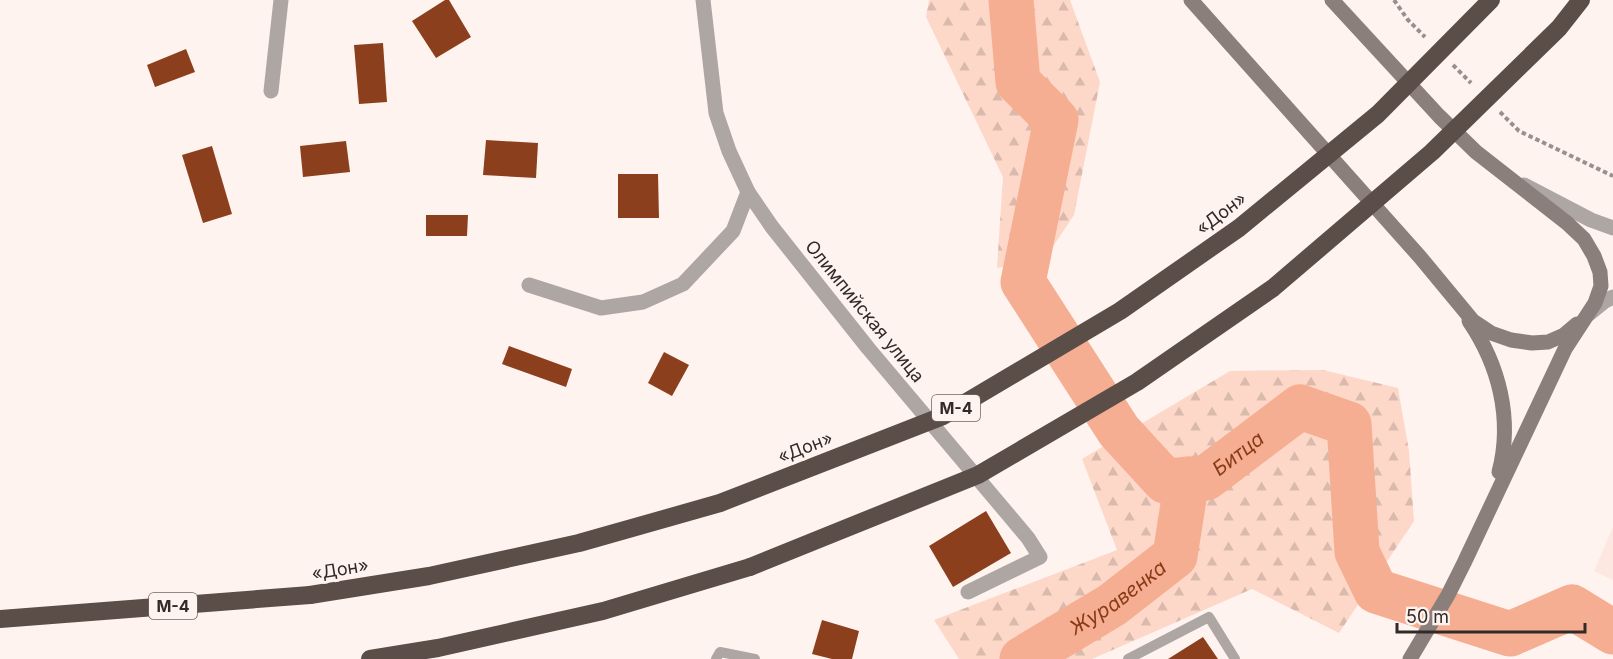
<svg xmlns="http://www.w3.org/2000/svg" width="1613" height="659" font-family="Inter,sans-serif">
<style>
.built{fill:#fce8e0}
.forest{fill:url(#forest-firs)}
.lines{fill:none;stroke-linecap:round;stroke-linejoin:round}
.river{stroke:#f5ae91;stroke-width:45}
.building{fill:#8c3f1c}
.path{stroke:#99908d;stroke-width:4;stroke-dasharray:4.5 3;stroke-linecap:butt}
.service{stroke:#ada6a3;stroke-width:10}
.minor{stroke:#ada6a3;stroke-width:15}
.tertiary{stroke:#ada6a3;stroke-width:15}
.secondary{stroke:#8a7f7b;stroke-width:15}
.motorway{stroke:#5b4d48;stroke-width:18}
.motorway-bridge{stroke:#5b4d48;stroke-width:18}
.labels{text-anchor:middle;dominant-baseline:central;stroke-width:6;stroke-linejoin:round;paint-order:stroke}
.shield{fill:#fef3ef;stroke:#6e6764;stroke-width:1.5}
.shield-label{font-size:16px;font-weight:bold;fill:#312b28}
.street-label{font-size:18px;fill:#312b28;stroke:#fef3ef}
.water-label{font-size:20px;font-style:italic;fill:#893b17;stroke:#fef3ef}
</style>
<defs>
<pattern id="forest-firs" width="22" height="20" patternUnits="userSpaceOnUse" patternTransform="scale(1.5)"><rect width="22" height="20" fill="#fdd8c9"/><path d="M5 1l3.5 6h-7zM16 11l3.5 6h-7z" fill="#d9baad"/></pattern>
</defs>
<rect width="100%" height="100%" fill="#fef3ef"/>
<!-- built -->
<path class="built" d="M 1613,527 L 1613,580 L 1594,571 Z"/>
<!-- forest -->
<g class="forest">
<path d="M 929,0 L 1070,0 L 1100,82 L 1074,215 L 1044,260 L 997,268 L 1003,177 L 926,17 Z"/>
<path d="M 1323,370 L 1398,388 L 1409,451 L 1414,521 L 1339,633 L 1252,589 L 1092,659 L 959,659 L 934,620 L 1117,550 L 1082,459 L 1230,371 Z"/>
</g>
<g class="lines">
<!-- river -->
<g class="river">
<path id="s1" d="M 1011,0 L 1018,82 L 1056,120 L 1023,282 L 1119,431 L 1165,481 L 1206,478 L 1300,407 L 1349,424 L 1357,552 L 1376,591 L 1510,634 L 1572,607 L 1613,632"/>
<path id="s2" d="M 1022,659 L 1112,605 L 1175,556 L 1187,479"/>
</g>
</g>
<!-- building -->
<g class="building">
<path d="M 445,0 L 449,0 L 471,37 L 436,58 L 412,21 Z"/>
<path d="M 383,43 L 387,102 L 359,104 L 354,45 Z"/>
<path d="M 186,49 L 195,72 L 155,87 L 147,65 Z"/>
<path d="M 486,140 L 538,143 L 536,178 L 483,175 Z"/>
<path d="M 346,141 L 350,172 L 303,177 L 300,146 Z"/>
<path d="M 212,146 L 232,214 L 203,223 L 182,155 Z"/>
<path d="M 618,174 L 658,174 L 659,218 L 618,218 Z"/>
<path d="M 426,215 L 468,215 L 467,236 L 426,236 Z"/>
<path d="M 509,346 L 572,369 L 566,387 L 502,364 Z"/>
<path d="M 664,352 L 689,365 L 672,396 L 648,383 Z"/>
<path d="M 986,511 L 1011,553 L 953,587 L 929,546 Z"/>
<path d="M 822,620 L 859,631 L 852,659 L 832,659 L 812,654 Z"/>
<path d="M 1203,637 L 1218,659 L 1168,659 Z"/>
</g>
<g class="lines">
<!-- path -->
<g class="path">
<path d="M 1394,0 L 1408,20 L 1425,37"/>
<path d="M 1453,65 L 1471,83"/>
<path d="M 1500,112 L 1519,131 L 1613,176"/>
</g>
<!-- service -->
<g class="service">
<path d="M 716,659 L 720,652 L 755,659"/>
<path d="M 1128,659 L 1209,617 L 1235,659"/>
</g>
<!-- minor -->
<g class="minor">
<path d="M 271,91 L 281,0"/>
<path d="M 748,192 L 772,227 L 868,348 L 1028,538 L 1040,557 L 968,592"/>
<path d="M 529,285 L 601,308 L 643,302 L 683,284 L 733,231 L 748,192 L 729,151 L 716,113 L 703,0"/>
</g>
<!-- tertiary -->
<g class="tertiary">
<path d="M 1524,185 L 1591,220 L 1613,228"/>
<path d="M 1589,314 L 1605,301 L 1613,297"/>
</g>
<!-- secondary -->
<g class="secondary">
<path d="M 1191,0 L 1420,257 L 1473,321 L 1491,333 L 1511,340 L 1532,343 L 1548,342 L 1564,335 L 1577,324"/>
<path d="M 1332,0 L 1439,116 L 1476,152 L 1567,223 L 1584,239 L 1594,256 L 1600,272 L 1601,286 L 1595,303 L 1565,349 L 1464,563 L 1448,595 L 1410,659"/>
<path d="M 1469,321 C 1499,365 1513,419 1499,472"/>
</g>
<!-- motorway -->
<g class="motorway">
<path d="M 0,619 L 310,595"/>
<path d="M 370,659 L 438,648 L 603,611 L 750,567"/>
</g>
<!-- motorway-bridge -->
<g class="motorway-bridge">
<path d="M 750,567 L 978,475 L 1137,382 L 1273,288 L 1432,152 L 1559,28 L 1581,0"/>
<path d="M 310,595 L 429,576 L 579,543 L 720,503 L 943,416 L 1120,311 L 1239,228 L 1378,114 L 1491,0"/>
</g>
</g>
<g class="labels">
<!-- shield labels -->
<g class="shield">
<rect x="932" y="395" width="48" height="26" rx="4.5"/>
<rect x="149" y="593" width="48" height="26" rx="4.5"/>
</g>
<g class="shield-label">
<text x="956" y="408">М-4</text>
<text x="173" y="606">М-4</text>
</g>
<!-- street labels -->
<g class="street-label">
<text transform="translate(1221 213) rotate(-37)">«Дон»</text>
<text transform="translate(865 311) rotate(51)">Олимпийская улица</text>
<text transform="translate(805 447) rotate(-21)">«Дон»</text>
<text transform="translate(340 569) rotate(-9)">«Дон»</text>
</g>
<!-- water labels -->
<g class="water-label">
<text stroke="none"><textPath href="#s1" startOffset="628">Битца</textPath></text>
<text stroke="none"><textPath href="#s2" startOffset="114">Журавенка</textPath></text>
</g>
</g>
<!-- scale -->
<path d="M1397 623v9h188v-9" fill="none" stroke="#312b28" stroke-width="3"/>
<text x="1406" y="623" font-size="18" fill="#312b28" stroke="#fef3ef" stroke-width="4.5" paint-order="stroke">50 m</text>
</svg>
